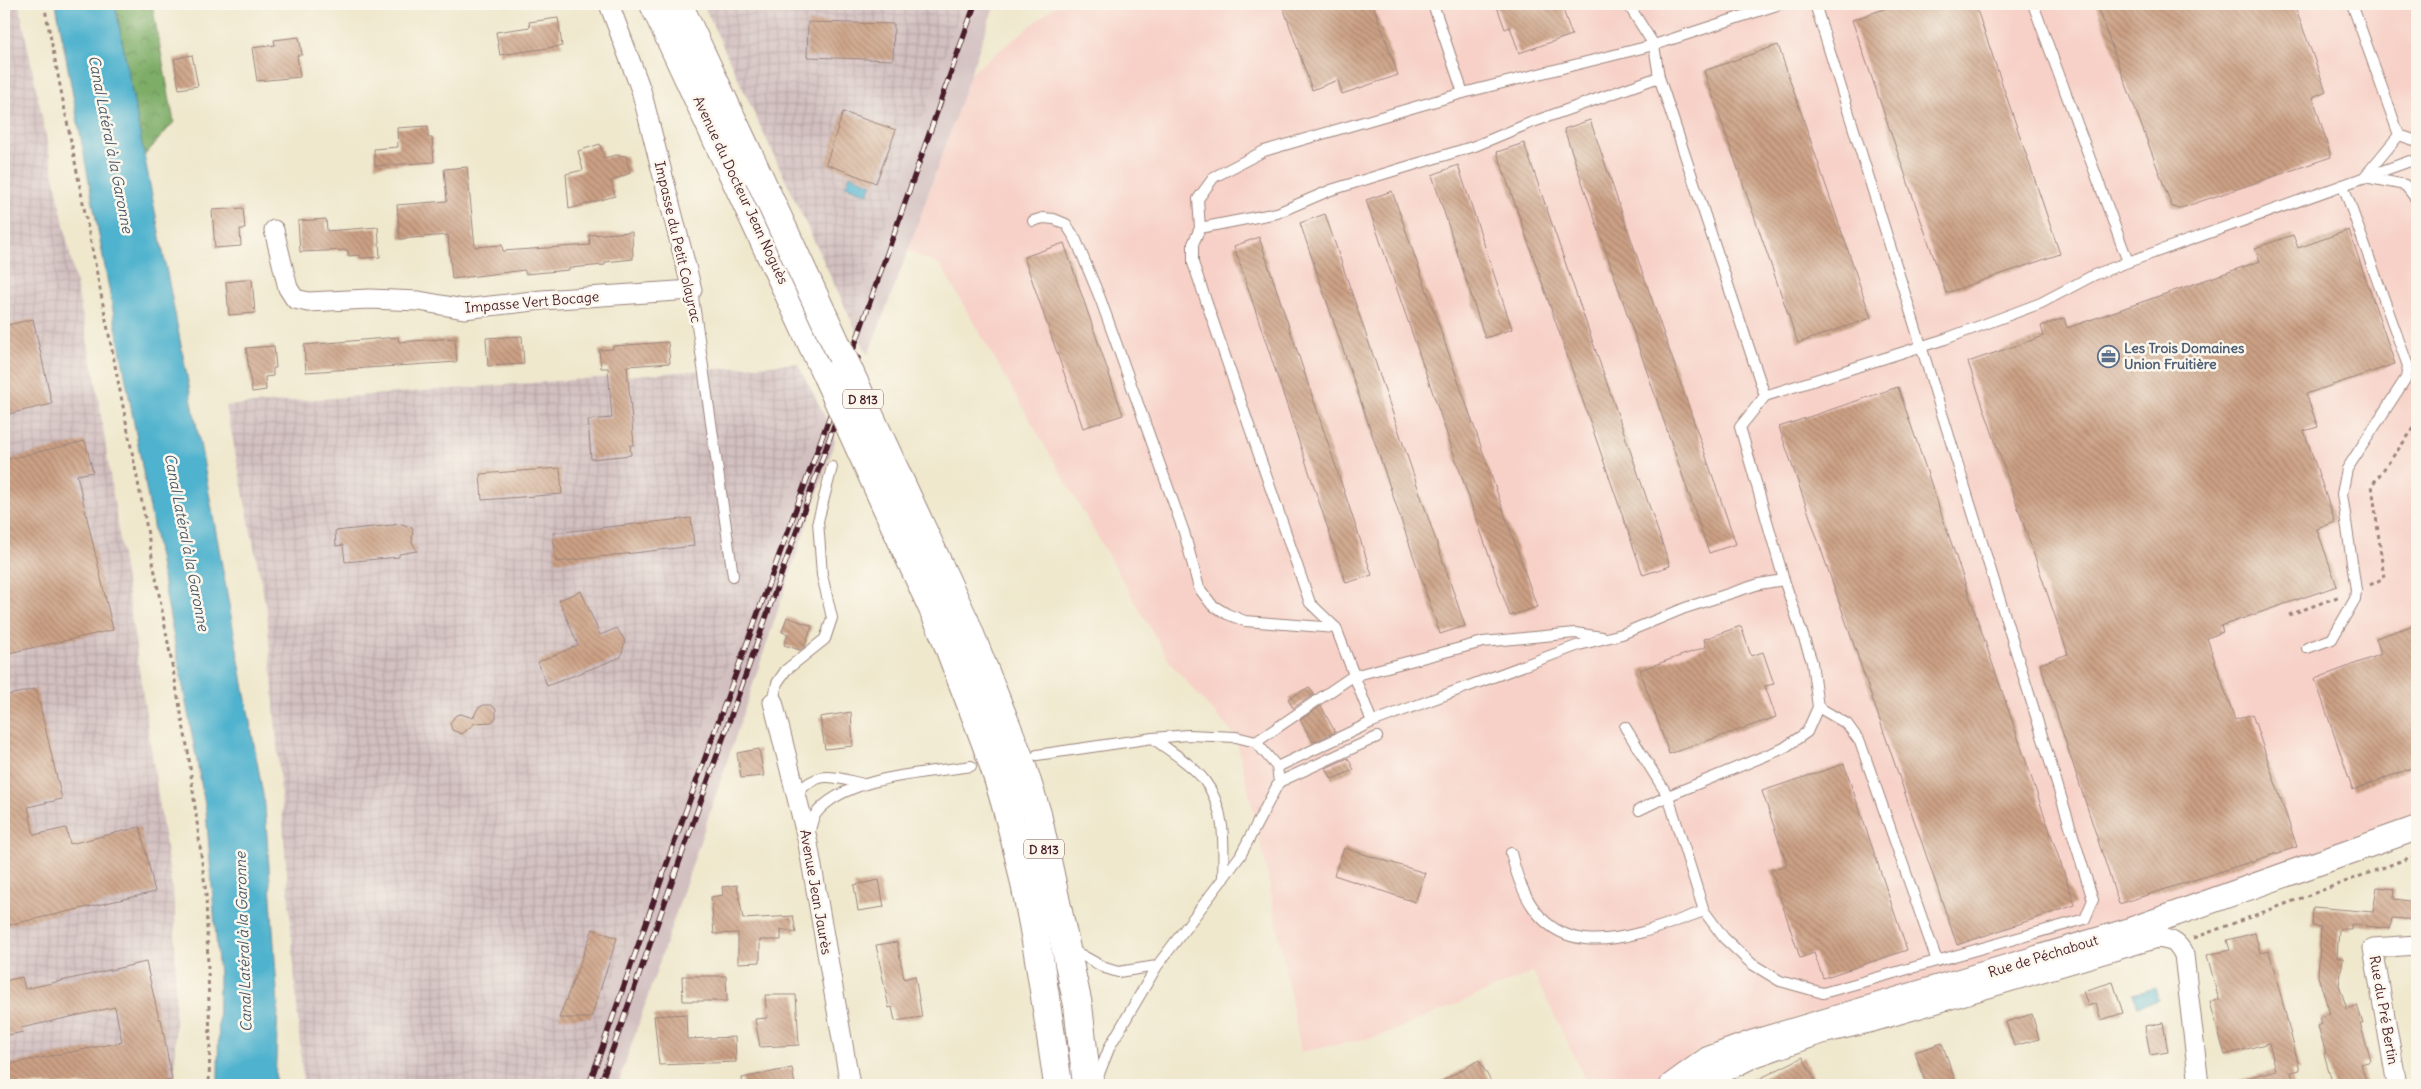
<svg xmlns="http://www.w3.org/2000/svg" width="2421" height="1089" font-family="Delius,sans-serif">
<style>
.built{fill:#f7d1c8}
.industrial{fill:url(#industrial-grid)}
.railway{fill:#d2bfc0}
.forest{fill:url(#forest-crowns);stroke:#64664a}
.water{fill:#4fb2ce;stroke:#4c687c}
.building{fill:url(#building-back-hatch)}
.lines{fill:none;stroke-linecap:round;stroke-linejoin:round}
.service-casing{stroke:#9c847c;stroke-width:12}
.minor-casing{stroke:#9c847c;stroke-width:21}
.tertiary-casing{stroke:#9c847c;stroke-width:26}
.primary-casing{stroke:#9c847c;stroke-width:30}
.path{stroke:#9c847c;stroke-width:3;stroke-dasharray:4 4;stroke-linecap:butt}
.service{stroke:#fff;stroke-width:10}
.minor{stroke:#fff;stroke-width:19}
.tertiary{stroke:#fff;stroke-width:24}
.primary{stroke:#fff;stroke-width:28}
.rail-casing{stroke:#4a1f2b;stroke-width:5.5}
.rail{stroke:#fbf7ec;stroke-width:4;stroke-dasharray:11;stroke-linecap:butt}
.primary-bridge-casing{stroke:#9c847c;stroke-width:30;stroke-linecap:butt}
.primary-bridge{stroke:#fff;stroke-width:28}
.labels{text-anchor:middle;dominant-baseline:central;stroke-width:5;stroke-linejoin:round;paint-order:stroke}
.shield{fill:#fbf7ec;stroke:#7f6065;stroke-width:1}
.shield-label{font-size:12px;font-weight:bold;fill:#4a1f2b}
.street-label{font-size:14px;fill:#4a1f2b;stroke:#fbf7ec}
.service-label{font-size:14px;font-weight:bold;fill:#4e5e75;stroke:#fbf7ec;text-anchor:start}
.water-label{font-size:15px;font-style:italic;fill:#4c5a6c;stroke:#fbf7ec}
</style>
<defs>
<pattern id="industrial-grid" width="8" height="8" patternUnits="userSpaceOnUse" patternTransform="scale(1.25)"><rect width="8" height="8" fill="#d2bfc0"/><path d="M0 4h8M4 0v8" fill="none" stroke="#b6a4a5"/></pattern>
<pattern id="forest-crowns" width="20" height="18" patternUnits="userSpaceOnUse" patternTransform="scale(1.25)"><rect width="20" height="18" fill="#7ead68"/><path d="M2 6a3 3 0 1 1 6 0M12 15a3 3 0 1 1 6 0" fill="none" stroke="#698c56"/></pattern>
<pattern id="building-back-hatch" width="6" height="6" patternUnits="userSpaceOnUse" patternTransform="scale(1.25)"><rect width="6" height="6" fill="#cca185"/><path d="M-1 5l2 2M0 0l6 6M5-1l2 2" fill="none" stroke="#a8836d"/></pattern>
</defs>
<rect width="100%" height="100%" fill="#fbf7ec"/>
<filter id="ink" filterUnits="userSpaceOnUse"><feTurbulence type="fractalNoise" baseFrequency=".02" numOctaves="2"/><feDisplacementMap in="SourceGraphic" scale="10" xChannelSelector="R" yChannelSelector="G"/><feConvolveMatrix kernelMatrix="1 2 1 2 8 2 1 2 1" color-interpolation-filters="sRGB"/></filter>
<filter id="wash" filterUnits="userSpaceOnUse"><feTurbulence type="fractalNoise" baseFrequency=".0096" numOctaves="4" result="noise"/><feDisplacementMap in="SourceGraphic" scale="20" xChannelSelector="R" yChannelSelector="G"/><feGaussianBlur stdDeviation="1.12" result="paint"/><feColorMatrix in="noise" values="0 0 0 0 0 0 0 0 0 0 0 0 0 0 0 0 0 1.4 0 .05"/><feComposite in="paint" operator="in"/></filter>
<g filter="url(#wash)">
<rect width="100%" height="100%" fill="#efe8cd"/>
<!-- built -->
<path class="built" d="M 1058,4 L 2417,4 L 2417,812 L 2166,910 L 1873,997 L 1829,1007 L 1700,1050 L 1665,1074 L 1631,1085 L 1588,1085 L 1533,972 L 1380,1036 L 1301,1052 L 1265,863 L 1236,737 L 1171,664 L 941,266 L 908,251 L 970,74 Z"/>
<!-- industrial -->
<g class="industrial">
<path d="M 4,4 L 19,4 L 96,382 L 175,908 L 175,1085 L 4,1085 Z"/>
<path d="M 703,4 L 963,4 L 852,322 Z"/>
<path d="M 797,363 L 821,408 L 576,1085 L 303,1085 L 267,612 L 226,406 Z"/>
</g>
<!-- railway -->
<g class="railway">
<path d="M 963,4 L 995,4 L 908,251 L 868,355 L 852,322 Z"/>
<path d="M 821,408 L 835,441 L 618,1085 L 576,1085 Z"/>
</g>
<!-- forest -->
<path class="forest" d="M 115,4 L 152,4 L 174,122 L 144,156 Z"/>
<!-- water -->
<g class="water">
<path d="M 56,4 L 115,4 L 202,454 L 265,806 L 278,1006 L 275,1085 L 218,1085 L 219,976 L 206,810 Z"/>
<path d="M 850,175 L 872,184 L 868,194 L 846,186 Z"/>
<path d="M 2156,988 L 2159,1000 L 2138,1006 L 2133,994 Z"/>
</g>
<g id="blocks">
<!-- building -->
<g class="building">
<path d="M 1282,4 L 1373,4 L 1398,75 L 1342,94 L 1338,80 L 1312,90 Z"/>
<path d="M 1496,4 L 1561,4 L 1572,35 L 1519,53 L 1510,27 L 1505,29 Z"/>
<path d="M 1898,4 L 1975,4 L 2060,254 L 1946,293 L 1852,20 Z"/>
<path d="M 2096,4 L 2294,4 L 2326,91 L 2313,97 L 2331,157 L 2181,208 L 2172,207 Z"/>
<path d="M 558,18 L 562,46 L 500,55 L 496,32 L 530,27 L 529,22 Z"/>
<path d="M 808,22 L 894,24 L 893,60 L 807,57 Z"/>
<path d="M 299,37 L 302,55 L 297,55 L 300,77 L 257,81 L 252,48 L 275,45 L 274,40 Z"/>
<path d="M 1778,45 L 1871,318 L 1798,343 L 1704,71 Z"/>
<path d="M 192,55 L 198,86 L 179,89 L 174,59 Z"/>
<path d="M 843,112 L 896,130 L 876,183 L 826,164 Z"/>
<path d="M 1590,120 L 1736,544 L 1709,553 L 1564,129 Z"/>
<path d="M 428,126 L 428,138 L 432,138 L 434,162 L 375,166 L 374,149 L 398,147 L 397,128 Z"/>
<path d="M 1524,143 L 1670,566 L 1643,575 L 1497,152 Z"/>
<path d="M 600,144 L 604,158 L 616,155 L 626,156 L 630,173 L 611,181 L 615,196 L 569,209 L 566,174 L 583,170 L 578,151 Z"/>
<path d="M 1458,165 L 1512,329 L 1485,338 L 1432,175 Z"/>
<path d="M 467,167 L 475,247 L 502,245 L 503,251 L 590,245 L 589,235 L 632,232 L 633,259 L 605,262 L 605,265 L 569,268 L 569,270 L 525,274 L 525,270 L 452,279 L 448,235 L 400,239 L 397,205 L 447,201 L 444,169 Z"/>
<path d="M 1392,191 L 1537,607 L 1510,616 L 1366,200 Z"/>
<path d="M 243,208 L 245,229 L 240,229 L 241,246 L 215,248 L 212,210 Z"/>
<path d="M 1325,214 L 1465,626 L 1440,634 L 1300,223 Z"/>
<path d="M 326,219 L 327,231 L 378,227 L 380,257 L 361,258 L 360,255 L 348,256 L 348,250 L 300,252 L 298,221 Z"/>
<path d="M 2349,230 L 2395,364 L 2306,394 L 2318,427 L 2304,431 L 2335,522 L 2317,529 L 2337,586 L 2221,626 L 2223,632 L 2207,638 L 2235,720 L 2252,714 L 2297,847 L 2119,904 L 2040,664 L 2068,654 L 1968,362 L 2044,336 L 2041,326 L 2064,318 L 2067,328 L 2260,261 L 2255,248 L 2293,235 L 2298,248 Z"/>
<path d="M 1259,237 L 1372,575 L 1346,583 L 1234,246 Z"/>
<path d="M 1064,243 L 1123,415 L 1083,428 L 1024,257 Z"/>
<path d="M 252,279 L 255,313 L 229,315 L 226,282 Z"/>
<path d="M 33,319 L 52,404 L 4,415 L 4,326 Z"/>
<path d="M 522,336 L 524,364 L 488,366 L 486,338 Z"/>
<path d="M 398,337 L 399,342 L 455,338 L 457,362 L 306,372 L 304,345 Z"/>
<path d="M 668,342 L 670,363 L 627,366 L 634,445 L 630,445 L 631,455 L 591,459 L 588,420 L 612,418 L 608,368 L 601,368 L 599,350 L 613,349 L 613,346 Z"/>
<path d="M 274,346 L 276,368 L 273,368 L 273,376 L 265,377 L 266,390 L 252,392 L 246,348 Z"/>
<path d="M 1898,387 L 2075,905 L 1957,945 L 1779,427 Z"/>
<path d="M 85,441 L 93,472 L 77,475 L 113,630 L 4,654 L 4,460 Z"/>
<path d="M 560,468 L 562,494 L 482,500 L 480,474 Z"/>
<path d="M 691,518 L 694,546 L 556,562 L 553,533 Z"/>
<path d="M 402,524 L 413,528 L 412,542 L 417,551 L 399,554 L 399,557 L 345,562 L 343,545 L 336,546 L 335,531 Z"/>
<path d="M 581,591 L 600,635 L 617,628 L 625,641 L 621,657 L 547,686 L 538,662 L 578,645 L 559,600 Z"/>
<path d="M 787,617 L 812,626 L 805,646 L 800,650 L 784,645 L 788,634 L 782,632 Z"/>
<path d="M 2417,624 L 2417,766 L 2353,790 L 2315,679 L 2381,654 L 2376,638 Z"/>
<path d="M 1741,626 L 1751,656 L 1763,652 L 1774,684 L 1765,686 L 1776,717 L 1669,754 L 1640,670 L 1706,647 L 1704,639 Z"/>
<path d="M 1309,687 L 1314,694 L 1293,708 L 1288,699 Z"/>
<path d="M 36,689 L 62,799 L 28,807 L 34,835 L 66,828 L 70,844 L 140,827 L 155,892 L 4,926 L 4,696 Z"/>
<path d="M 484,705 L 491,705 L 496,709 L 496,718 L 492,722 L 475,723 L 462,734 L 452,730 L 450,723 L 456,715 L 461,714 L 473,718 L 478,708 Z"/>
<path d="M 1321,706 L 1335,732 L 1313,742 L 1300,720 Z"/>
<path d="M 851,712 L 853,746 L 825,749 L 820,717 Z"/>
<path d="M 759,749 L 764,776 L 741,778 L 737,753 Z"/>
<path d="M 1348,758 L 1354,770 L 1332,779 L 1326,768 Z"/>
<path d="M 1844,764 L 1907,950 L 1823,978 L 1814,953 L 1800,958 L 1771,870 L 1787,865 L 1762,791 Z"/>
<path d="M 1344,848 L 1425,873 L 1415,902 L 1334,875 Z"/>
<path d="M 879,880 L 884,907 L 858,911 L 854,885 Z"/>
<path d="M 737,885 L 743,919 L 793,916 L 796,933 L 781,929 L 781,940 L 760,940 L 760,962 L 738,963 L 738,933 L 714,934 L 711,897 L 723,895 L 722,887 Z"/>
<path d="M 2377,887 L 2395,889 L 2394,899 L 2417,902 L 2417,920 L 2392,918 L 2390,929 L 2351,924 L 2351,929 L 2339,929 L 2337,958 L 2343,958 L 2339,985 L 2347,1009 L 2357,1005 L 2363,1024 L 2360,1024 L 2371,1061 L 2361,1064 L 2367,1085 L 2333,1085 L 2324,1054 L 2326,1053 L 2318,1026 L 2322,1024 L 2320,1017 L 2330,1014 L 2318,976 L 2321,927 L 2312,926 L 2313,907 L 2373,912 Z"/>
<path d="M 593,929 L 617,938 L 591,1018 L 559,1018 Z"/>
<path d="M 2255,933 L 2260,953 L 2269,951 L 2282,1000 L 2300,1070 L 2291,1072 L 2294,1085 L 2239,1085 L 2239,1080 L 2276,1070 L 2269,1043 L 2225,1055 L 2210,1002 L 2219,1000 L 2207,955 L 2230,950 L 2227,940 Z"/>
<path d="M 897,942 L 904,979 L 915,976 L 922,1017 L 895,1021 L 892,1007 L 889,1008 L 876,945 Z"/>
<path d="M 146,962 L 159,1019 L 161,1019 L 172,1080 L 142,1085 L 4,1085 L 4,1065 L 122,1042 L 115,1007 L 21,1028 L 23,1032 L 4,1036 L 4,981 L 22,977 L 25,989 Z"/>
<path d="M 682,976 L 726,976 L 727,1001 L 683,1001 Z"/>
<path d="M 2113,982 L 2123,1013 L 2101,1020 L 2096,1003 L 2088,1006 L 2083,991 Z"/>
<path d="M 765,995 L 796,995 L 799,1045 L 760,1047 L 755,1019 L 767,1018 Z"/>
<path d="M 686,1014 L 687,1039 L 735,1037 L 736,1062 L 659,1065 L 654,1016 Z"/>
<path d="M 2032,1014 L 2039,1039 L 2014,1046 L 2006,1022 Z"/>
<path d="M 2163,1023 L 2168,1052 L 2150,1055 L 2145,1026 Z"/>
<path d="M 1942,1043 L 1955,1080 L 1941,1085 L 1926,1085 L 1915,1052 Z"/>
<path d="M 1803,1057 L 1817,1085 L 1747,1085 Z"/>
<path d="M 1479,1060 L 1493,1085 L 1435,1085 Z"/>
<path d="M 792,1068 L 795,1085 L 743,1085 L 742,1078 Z"/>
</g>
</g>
</g>
<g filter="url(#ink)">
<use href="#blocks" fill-opacity="0" stroke="#9c847c" stroke-width="1"/>
<g class="lines">
<defs>
<g id="service">
<path d="M 1433,4 L 1463,93"/>
<path d="M 1628,4 L 1654,45 L 1659,77 L 1765,396 L 1740,427 L 1784,580 L 1812,662 L 1818,707 L 1807,732 L 1784,748 L 1668,796 L 1639,810"/>
<path d="M 2033,4 L 2128,262"/>
<path d="M 2352,4 L 2399,135 L 2365,176"/>
<path d="M 2399,135 L 2417,141"/>
<path d="M 2365,177 L 2405,185 L 2417,200"/>
<path d="M 1033,221 L 1043,218 L 1054,219 L 1066,224 L 1076,240 L 1100,298 L 1184,532 L 1199,588 L 1212,605 L 1227,614 L 1245,621 L 1336,628"/>
<path d="M 1200,228 L 1277,213 L 1331,190 L 1475,146 L 1530,123 L 1659,77"/>
<path d="M 692,290 L 733,576"/>
<path d="M 1765,396 L 1945,339 L 2041,303 L 2094,275 L 2128,262 L 2410,161 L 2417,164"/>
<path d="M 2307,648 L 2332,639 L 2355,599 L 2356,590 L 2342,494 L 2347,469 L 2406,378 L 2408,366 L 2343,185"/>
<path d="M 773,702 L 777,683 L 786,670 L 825,639 L 832,618 L 822,575 L 818,521 L 832,467"/>
<path d="M 1818,707 L 1847,724 L 1860,742 L 1937,961"/>
<path d="M 1372,722 L 1336,628 L 1310,603 L 1193,263 L 1193,244 L 1200,228 L 1198,199 L 1214,177 L 1264,151 L 1463,93 L 1654,45 L 1780,4"/>
<path d="M 1625,727 L 1668,796 L 1704,911 L 1724,938 L 1752,964 L 1780,981 L 1823,993 L 2085,919 L 2093,900 L 1815,4"/>
<path d="M 1153,738 C 1169,751 1191,763 1204,780 C 1226,808 1224,844 1223,879"/>
<path d="M 1256,742 L 1353,676 L 1483,642 L 1575,633 L 1602,637"/>
<path d="M 1037,755 L 1153,738 L 1188,735 L 1236,737 L 1256,742 L 1277,767 L 1372,722 L 1579,645 L 1622,634 L 1685,608 L 1759,584 L 1784,580"/>
<path d="M 1279,782 L 1377,737"/>
<path d="M 796,794 C 819,769 832,777 863,784"/>
<path d="M 809,833 C 811,828 812,820 815,815 C 843,776 927,773 971,766"/>
<path d="M 1511,853 C 1539,972 1616,944 1704,911"/>
<path d="M 1069,948 L 1105,968 L 1118,972 L 1157,966"/>
<path d="M 1095,1084 L 1110,1046 L 1157,966 L 1240,856 L 1279,782 L 1277,767"/>
</g>
<g id="minor">
<path d="M 274,230 L 288,288 L 295,299 L 308,302 L 369,299 L 419,301 L 464,309 L 542,300 L 692,290 L 641,90 L 609,4"/>
<path d="M 773,702 L 807,838 L 850,1085"/>
<path d="M 1699,1085 L 1753,1058 L 1822,1034 L 1873,1022 L 2158,938 C 2172,940 2178,942 2184,955 L 2199,1085"/>
<path d="M 2397,1085 L 2373,948 L 2417,945"/>
</g>
<path id="tertiary" d="M 1672,1085 L 1708,1059 L 1751,1043 L 2124,932 L 2417,828"/>
<g id="primary">
<path d="M 654,4 L 827,376"/>
<path d="M 678,4 L 759,177"/>
<path d="M 965,622 L 1020,760 L 1037,814 L 1078,1005 L 1087,1085"/>
<path d="M 944,633 C 960,679 980,723 995,769 C 1028,871 1043,979 1058,1085"/>
</g>
</defs>
<!-- service casing -->
<use href="#service" class="service-casing"/>
<!-- minor casing -->
<use href="#minor" class="minor-casing"/>
<!-- tertiary casing -->
<use href="#tertiary" class="tertiary-casing"/>
<!-- primary casing -->
<use href="#primary" class="primary-casing"/>
<!-- path -->
<g class="path">
<path d="M 44,4 L 144,513 L 188,751 L 206,894 L 210,1043 L 209,1085"/>
<path d="M 2370,585 L 2384,578 L 2372,485 L 2417,424"/>
<path d="M 2289,615 L 2340,596"/>
<path d="M 2194,938 L 2417,855"/>
</g>
<!-- service -->
<use href="#service" class="service"/>
<!-- minor -->
<use href="#minor" class="minor"/>
<!-- tertiary -->
<use href="#tertiary" class="tertiary"/>
<!-- primary -->
<use href="#primary" class="primary"/>
<defs>
<g id="rail">
<path d="M 589,1085 L 677,835 L 828,421 L 975,4"/>
<path d="M 600,1085 L 858,358"/>
</g>
</defs>
<!-- rail casing -->
<use href="#rail" class="rail-casing"/>
<!-- rail -->
<use href="#rail" class="rail"/>
<defs>
<g id="primary-bridge">
<path d="M 759,177 L 965,622"/>
<path d="M 827,376 L 944,633"/>
</g>
</defs>
<!-- primary-bridge casing -->
<use href="#primary-bridge" class="primary-bridge-casing"/>
<!-- primary-bridge -->
<use href="#primary-bridge" class="primary-bridge"/>
</g>
</g>
<!-- icons -->
<defs>
<symbol id="office-ring" viewBox="-11 -11 22 22"><circle r="9.5" fill="#fbf7ec" stroke="#5c6f8a" stroke-width="1.5"/><path d="M-6-3h4V-5.5h4V-3h4V5H-6ZM-1-4.5V-3h2v-1.5ZM-6 0V1H6V0Z" fill="#5c6f8a"/></symbol>
</defs>
<g fill-rule="evenodd">
<use href="#office-ring" x="2096" y="344" width="25" height="25"/>
</g>
<g class="labels">
<!-- shield labels -->
<g class="shield">
<rect x="843" y="389.5" width="40" height="19" rx="4"/>
<rect x="1024" y="839.5" width="40" height="19" rx="4"/>
</g>
<g class="shield-label">
<text x="863" y="399">D 813</text>
<text x="1044" y="849">D 813</text>
</g>
<!-- street labels -->
<g class="street-label">
<text transform="translate(741 190) rotate(65)">Avenue du Docteur Jean Noguès</text>
<text transform="translate(678 242) rotate(77)">Impasse du Petit Colayrac</text>
<text transform="translate(532 302) rotate(-5)">Impasse Vert Bocage</text>
<text transform="translate(816 892) rotate(80)">Avenue Jean Jaurès</text>
<text transform="translate(2043 956) rotate(-17)">Rue de Péchabout</text>
<text transform="translate(2384 1010) rotate(80)">Rue du Pré Bertin</text>
</g>
<!-- service labels -->
<g class="service-label">
<text x="2124" y="348">Les Trois Domaines<tspan x="2124" dy="16">Union Fruitière</tspan></text>
</g>
<!-- water labels -->
<g class="water-label">
<text transform="translate(111 144) rotate(79)">Canal Latéral à la Garonne</text>
<text transform="translate(187 542) rotate(79)">Canal Latéral à la Garonne</text>
<text transform="translate(243 942) rotate(-92)">Canal Latéral à la Garonne</text>
</g>
</g>
<!-- margin -->
<rect width="2421" height="1089" fill="none" stroke="#fbf7ec" stroke-width="20"/>
</svg>
